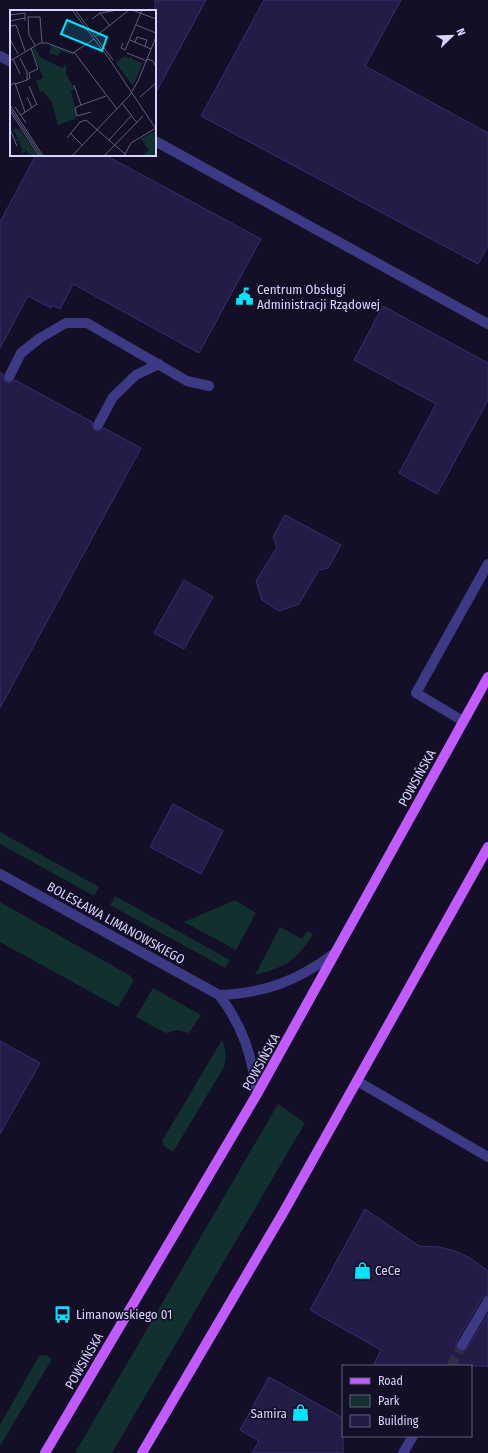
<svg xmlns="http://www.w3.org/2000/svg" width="488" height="1453" font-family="'Fira Sans Condensed',sans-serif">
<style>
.green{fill:#12302f}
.building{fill:#241b47;stroke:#3b2d73}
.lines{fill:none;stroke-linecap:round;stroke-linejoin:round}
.minor-tunnel{stroke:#312d47;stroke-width:10;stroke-dasharray:10 5;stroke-linecap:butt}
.minor{stroke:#3d3a85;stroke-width:10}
.major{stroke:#c25bff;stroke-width:10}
.labels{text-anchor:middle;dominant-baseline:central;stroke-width:3.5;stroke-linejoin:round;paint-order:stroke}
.poi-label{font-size:13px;fill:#d9d4ff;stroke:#130f26;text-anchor:start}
.street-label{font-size:13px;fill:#d9d4ff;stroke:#130f26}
.inset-road{fill:none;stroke:#625e7d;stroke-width:1}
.view{fill:#00e5ff;fill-opacity:0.15;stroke:#00e5ff;stroke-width:2}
.inset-edge{fill:none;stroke:#d9d4ff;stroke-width:2}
</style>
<rect width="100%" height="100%" fill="#130f26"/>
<!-- green -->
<g class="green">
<path d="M 0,832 L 99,887 L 94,896 L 0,844 Z"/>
<path d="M 115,896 L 230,960 L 225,968 L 110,905 Z"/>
<path d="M 235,900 L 256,913 L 236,950 L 184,922 Z"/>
<path d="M 0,902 L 129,975 L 132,978 L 133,982 L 118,1007 L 0,942 Z"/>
<path d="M 280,927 L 302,939 L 307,931 L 313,934 C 298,959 283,969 255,975 Z"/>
<path d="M 153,988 L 201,1015 L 189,1033 L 177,1030 L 166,1033 L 136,1017 Z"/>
<path d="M 222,1040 C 226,1050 227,1056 224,1067 L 173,1152 L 164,1146 L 162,1141 Z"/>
<path d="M 278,1104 L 305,1123 L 112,1453 L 75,1453 Z"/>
<path d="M 46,1355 L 52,1359 L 0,1446 L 0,1425 L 39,1356 Z"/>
</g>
<!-- building -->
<g class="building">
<path d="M 155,0 L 206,0 L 155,94 Z"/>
<path d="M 264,0 L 401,0 L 365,66 L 488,133 L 488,246 L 478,264 L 201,116 Z"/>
<path d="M 36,155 L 105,155 L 261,239 L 199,353 L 73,284 L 60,309 L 52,305 L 51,308 L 28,296 L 0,348 L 0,222 Z"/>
<path d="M 383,306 L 488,363 L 488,400 L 437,494 L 399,473 L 436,404 L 354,360 Z"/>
<path d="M 0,372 L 3,374 L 3,378 L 6,383 L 10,383 L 15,380 L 92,422 L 92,426 L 95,430 L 99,431 L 104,428 L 141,448 L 0,708 Z"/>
<path d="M 285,515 L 341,545 L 328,568 L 319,570 L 299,604 L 279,611 L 262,600 L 256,581 L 277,547 L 273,537 Z"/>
<path d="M 184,580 L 213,597 L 184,649 L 154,633 Z"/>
<path d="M 173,804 L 223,831 L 201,874 L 150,847 Z"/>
<path d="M 0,1041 L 40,1063 L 0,1134 Z"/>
<path d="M 365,1209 L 419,1246 L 439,1247 L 455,1251 L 470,1258 L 488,1271 L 488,1295 L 482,1298 L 456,1342 L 456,1345 L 459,1351 L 466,1350 L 488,1314 L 488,1366 L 373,1366 L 381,1350 L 310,1310 Z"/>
<path d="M 269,1377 L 343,1418 L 343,1453 L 252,1453 L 259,1441 L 240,1430 Z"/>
</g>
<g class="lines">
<!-- minor-tunnel -->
<path class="minor-tunnel" d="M 451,1366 L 462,1345"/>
<!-- minor -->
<g class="minor">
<path d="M 0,56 L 11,62"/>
<path d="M 155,141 L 488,324"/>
<path d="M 9,377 L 21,353 L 40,338 L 66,323 L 87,323 L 187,381 L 209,386"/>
<path d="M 98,425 L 113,397 L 136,375 L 159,364"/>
<path d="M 463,721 L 416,693 L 488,564"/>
<path d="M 0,874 L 219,995 C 243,1026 252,1056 257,1094"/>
<path d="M 219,995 C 266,993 297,981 335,953"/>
<path d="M 357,1081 L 488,1157"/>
<path d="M 462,1345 L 488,1301"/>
<path d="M 403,1453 L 413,1436"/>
</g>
<!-- major -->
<g class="major">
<path d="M 45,1453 L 257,1094 L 488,677"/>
<path d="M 142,1453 L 283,1213 L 488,847"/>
</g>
</g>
<!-- icons -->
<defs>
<symbol id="civic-bare" viewBox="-9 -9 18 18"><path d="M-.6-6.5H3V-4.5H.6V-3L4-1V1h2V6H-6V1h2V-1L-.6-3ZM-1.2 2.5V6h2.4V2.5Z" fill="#00e5ff" stroke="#130f26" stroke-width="2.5" paint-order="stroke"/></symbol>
<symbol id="shop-bare" viewBox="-9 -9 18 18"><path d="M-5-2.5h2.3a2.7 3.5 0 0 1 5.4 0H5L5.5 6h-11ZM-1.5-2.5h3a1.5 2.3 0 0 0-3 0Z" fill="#00e5ff" stroke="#130f26" stroke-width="2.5" paint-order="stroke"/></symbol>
<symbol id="bus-bare" viewBox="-9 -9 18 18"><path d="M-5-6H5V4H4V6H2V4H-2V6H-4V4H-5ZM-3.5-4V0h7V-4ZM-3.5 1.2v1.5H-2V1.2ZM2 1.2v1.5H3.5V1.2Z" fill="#00e5ff" stroke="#130f26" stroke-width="2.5" paint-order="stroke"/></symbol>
</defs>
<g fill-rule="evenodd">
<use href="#civic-bare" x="232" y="284" width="25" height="25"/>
<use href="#shop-bare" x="350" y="1258" width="25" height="25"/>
<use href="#bus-bare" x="50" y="1302" width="25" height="25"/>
<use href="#shop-bare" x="288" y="1400" width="25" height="25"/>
</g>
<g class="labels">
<!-- poi labels -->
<g class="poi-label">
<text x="257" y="289">Centrum Obsługi<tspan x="257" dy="15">Administracji Rządowej</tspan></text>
<text x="375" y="1270">CeCe</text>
<text x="76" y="1314">Limanowskiego 01</text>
<text x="287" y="1413" text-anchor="end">Samira</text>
</g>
<!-- street labels -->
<g class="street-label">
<text transform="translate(417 778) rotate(-61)">POWSIŃSKA</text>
<text transform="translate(116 923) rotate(29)">BOLESŁAWA LIMANOWSKIEGO</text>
<text transform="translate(261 1062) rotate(-61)">POWSIŃSKA</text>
<text transform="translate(84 1361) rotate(-60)">POWSIŃSKA</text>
</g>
</g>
<!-- overview -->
<g transform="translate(10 10)">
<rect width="146" height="146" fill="#130f26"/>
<path d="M 39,34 L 64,44 L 64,45 L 51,41 L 48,46 L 39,43 L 41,37 ZM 25,38 L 31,48 L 52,58 L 56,54 L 56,64 L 62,59 L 56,64 L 65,79 L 61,81 L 67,106 L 65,109 L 48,115 L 42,93 L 33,81 L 30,82 L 26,71 L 33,68 L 22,39 ZM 114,46 L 120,48 L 123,46 L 122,49 L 132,53 L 134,50 L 123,76 L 106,53 ZM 6,118 L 7,120 L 9,118 L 28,146 L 19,146 L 15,138 L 15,142 L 11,144 L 12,139 L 9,130 L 7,132 L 6,129 L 8,129 L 3,119 ZM 145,121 L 146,146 L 131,146 L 139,140 L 131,129 Z" fill="#12302f"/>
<path class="inset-road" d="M 62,0 L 100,50 L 146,119M 65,0 L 103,50M 122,0 L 146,9M 90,3 L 100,16M 0,5 L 15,3 L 15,11M 82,9 L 90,3 L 108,0M 0,11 L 15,8M 126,15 L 146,23M 0,16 L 6,15 L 15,41M 85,27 L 119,0M 0,29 L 8,44M 120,30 L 141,39M 125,32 L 127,27 L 137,30 L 135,36M 113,33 L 111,38 L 115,40 L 132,0M 25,35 L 19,25 L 18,7 L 30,7 L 32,32M 64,42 L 107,99M 117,43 L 137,51M 3,49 L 10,64M 137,49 L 143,51 L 146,57M 0,51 L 30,33 L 37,33 L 63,43 L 84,29M 17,70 L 20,68 L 19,63 L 28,59 L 21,38M 128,71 L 146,27M 5,74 L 17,70 L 17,62 L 10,48M 0,75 L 5,73 L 15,102M 64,75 L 71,95 L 96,86M 19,76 L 27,95M 17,87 L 22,98M 130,87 L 146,73M 112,93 L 127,113M 0,95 L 33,146M 71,95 L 65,98 L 67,106 L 81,102M 5,97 L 16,113M 0,98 L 31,146M 0,101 L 29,146M 11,105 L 27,94M 0,119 L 7,136M 60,123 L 72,135M 57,128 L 70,112 L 76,110 L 115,144M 99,130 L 121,106M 62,146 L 120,85 L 128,71M 94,146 L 133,106M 114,146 L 121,133 L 146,118"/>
<path class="view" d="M 57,10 L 97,27 L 92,41 L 51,24 Z"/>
<rect width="146" height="146" class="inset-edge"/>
</g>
<!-- legend -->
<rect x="342" y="1365" width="130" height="72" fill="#130f26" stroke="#625e7d"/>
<rect x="350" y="1378" width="20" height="6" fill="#c25bff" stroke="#625e7d"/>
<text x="378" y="1385" font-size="12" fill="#d9d4ff">Road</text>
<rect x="350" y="1395" width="20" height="12" fill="#12302f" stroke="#625e7d"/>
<text x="378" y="1405" font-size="12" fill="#d9d4ff">Park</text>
<rect x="350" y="1415" width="20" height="12" fill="#241b47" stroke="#625e7d"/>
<text x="378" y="1425" font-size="12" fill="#d9d4ff">Building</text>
<!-- north arrow -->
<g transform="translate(452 36) rotate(67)" stroke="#130f26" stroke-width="3" paint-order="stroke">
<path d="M0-3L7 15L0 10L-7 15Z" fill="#d9d4ff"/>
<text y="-6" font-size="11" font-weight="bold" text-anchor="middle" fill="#d9d4ff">N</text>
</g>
</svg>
